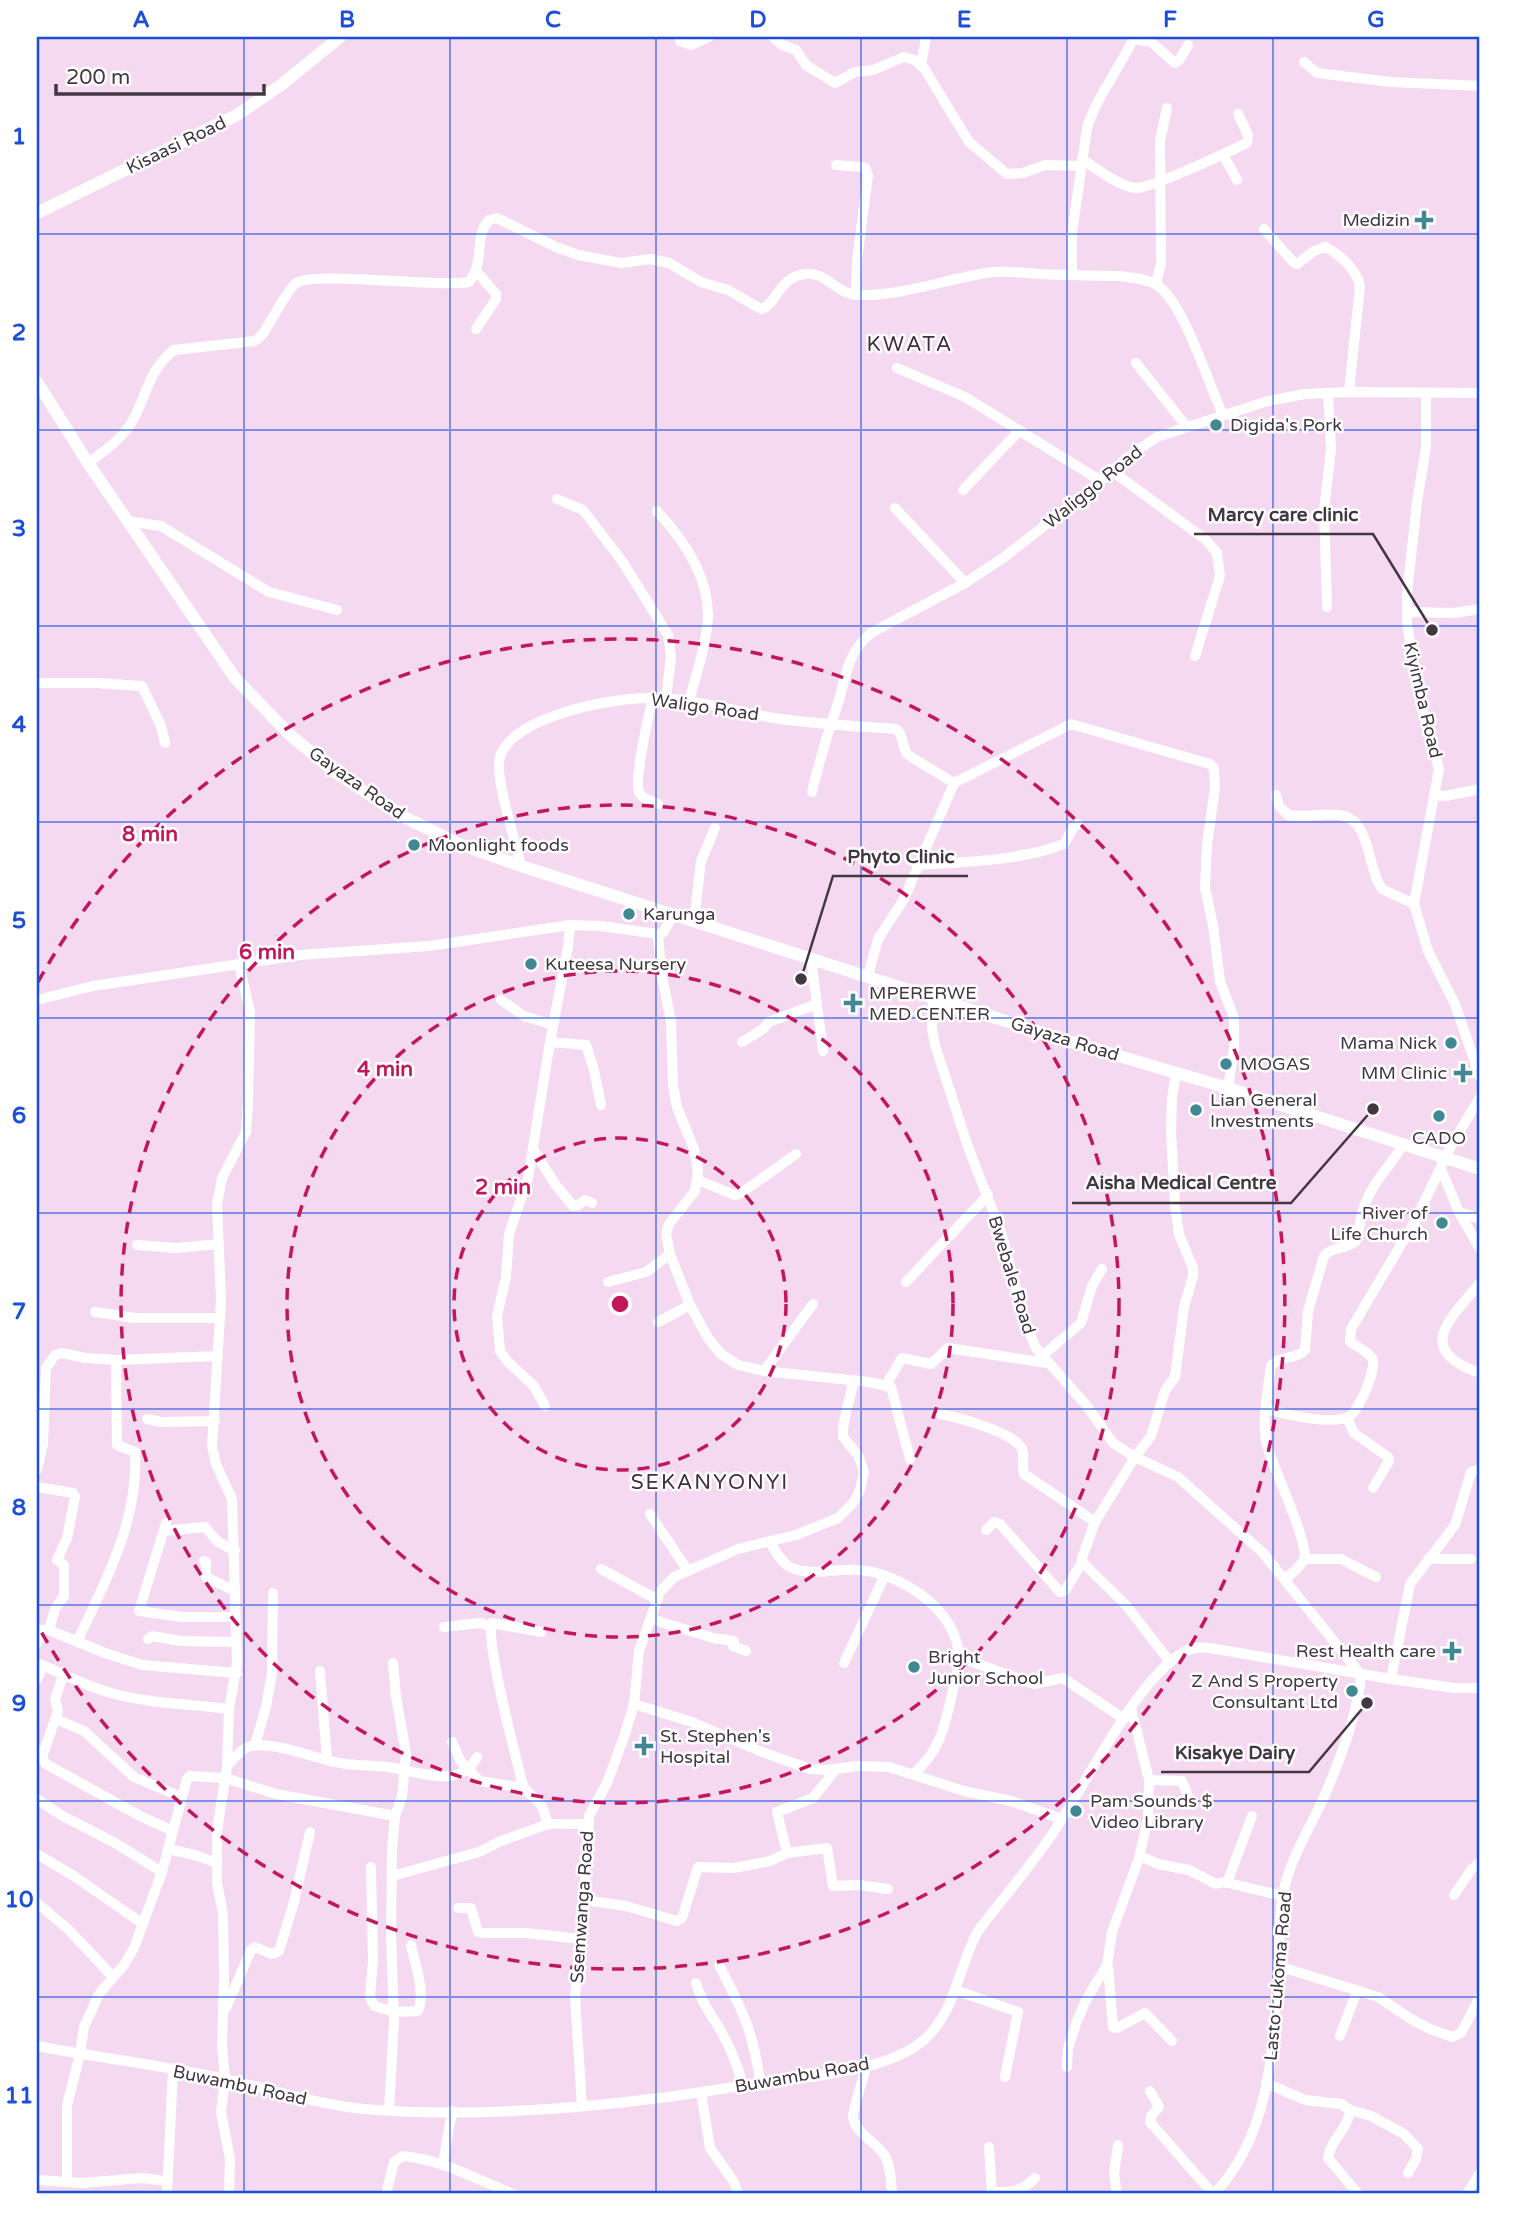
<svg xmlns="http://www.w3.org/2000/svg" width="1517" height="2231" font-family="'Varela Round',sans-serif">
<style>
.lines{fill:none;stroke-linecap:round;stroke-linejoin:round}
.minor{stroke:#fff;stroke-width:10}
.major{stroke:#fff;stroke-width:12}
.grid{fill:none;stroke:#1d4ed8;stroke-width:2;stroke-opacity:0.55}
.ring{fill:none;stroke:#c2185b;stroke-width:3.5;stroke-dasharray:12 9}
.poi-dot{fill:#428794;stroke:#fff;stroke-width:2.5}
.labels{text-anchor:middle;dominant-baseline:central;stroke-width:5;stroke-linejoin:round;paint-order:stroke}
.street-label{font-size:18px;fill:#433841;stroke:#fff}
.poi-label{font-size:18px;fill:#433841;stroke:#fff;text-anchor:start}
.quarter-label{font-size:21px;letter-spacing:2px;fill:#432e41;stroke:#fff}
.centre{fill:#c2185b;stroke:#fff;stroke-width:3.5}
.ring-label{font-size:21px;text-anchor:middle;font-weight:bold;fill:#c2185b;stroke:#fff;stroke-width:5;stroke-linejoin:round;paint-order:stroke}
.leader{fill:none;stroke:#433841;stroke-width:2.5}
.callout-dot{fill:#433841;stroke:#fff;stroke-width:2.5}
.callout-label{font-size:19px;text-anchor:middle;font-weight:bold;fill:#433841;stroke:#fff;stroke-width:5;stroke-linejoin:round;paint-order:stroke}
.neatline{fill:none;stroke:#1d4ed8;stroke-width:2.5}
.grid-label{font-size:23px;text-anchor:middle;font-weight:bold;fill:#1d4ed8}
</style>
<rect width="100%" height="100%" fill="#f5d9f1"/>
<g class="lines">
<!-- minor -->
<g class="minor">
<path d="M 680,37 L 680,41 L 691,45 L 709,37"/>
<path d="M 773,37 L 782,45 L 796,50 L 806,65 L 835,83 L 855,72 L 873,70 L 904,57 L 915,60 L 924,68 L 969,142 L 1007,174 L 1023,173 L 1045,165 L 1081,166"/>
<path d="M 1133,39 L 1151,42 L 1175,63 L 1180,59 L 1188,45"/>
<path d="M 1304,62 L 1317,73 L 1391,82 L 1480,86"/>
<path d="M 921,66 L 926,37"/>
<path d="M 1223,155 L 1237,180"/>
<path d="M 1082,159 C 1097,169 1117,185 1135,188 C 1148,190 1230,151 1247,143 L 1248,135 L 1238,114"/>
<path d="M 836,165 L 862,167 L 865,168 L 868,175 L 857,261 L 856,295"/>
<path d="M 1264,229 L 1294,263 L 1297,264 L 1314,251 L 1325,247 C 1341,255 1356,269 1360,286 L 1349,392"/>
<path d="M 1072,275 L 1072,233 L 1087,128 C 1097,96 1120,68 1134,37"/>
<path d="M 1156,284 L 1161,263 L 1160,141 L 1167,108"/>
<path d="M 476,329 L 496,299 L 496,294 L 477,272"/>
<path d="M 1136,363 L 1187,427"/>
<path d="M 897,368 L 965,397 L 1101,481"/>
<path d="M 1426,393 L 1426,447 L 1417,502 L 1407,593 L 1407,624 L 1422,709 L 1439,769 L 1414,904 L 1428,951 L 1455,1004 L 1480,1077"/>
<path d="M 88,463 C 103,452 119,441 130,425 C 147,398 147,371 174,350 L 255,341 L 262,335 C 271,322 284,295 295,284 C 309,270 439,288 469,282 C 486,260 473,237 489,220 L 497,218 L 556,247 L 578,255 L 621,263 L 651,259 L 669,263 L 701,282 L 728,290 L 761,309 C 777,305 778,277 805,274 C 826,271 837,295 858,295 C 902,296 943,280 986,273 C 1003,270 1022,273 1039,274 C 1066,275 1093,276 1120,276 C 1132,278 1146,278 1157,285 C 1184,303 1208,383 1223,415"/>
<path d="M 1112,471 L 1206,540 L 1217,553 L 1220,576 L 1195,656"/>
<path d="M 963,490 L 1018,432"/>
<path d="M 557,499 L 583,510 L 622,561 L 668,635 L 671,657 L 666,699"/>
<path d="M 895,508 L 965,583"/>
<path d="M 657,511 C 683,539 709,577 708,617 C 706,646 696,674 689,702"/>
<path d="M 127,521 L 161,526 L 269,592 L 337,610"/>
<path d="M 1327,607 L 1324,510 L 1331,449 L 1328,393"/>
<path d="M 1407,612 L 1454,613 L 1480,609"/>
<path d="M 37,683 L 96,683 L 142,686 L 161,726 L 165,743"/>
<path d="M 653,698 C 649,713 634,780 639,792 C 642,799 652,801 658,804"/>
<path d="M 812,792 C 819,762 827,735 837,706 C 847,677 845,655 871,633 L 965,583 L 1003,558 L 1088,492 L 1128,457 L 1157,437 L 1268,401 L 1305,394 L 1349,392 L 1480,393"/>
<path d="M 1276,795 L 1279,806 L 1288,815 C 1305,818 1322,813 1339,815 C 1372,819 1366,867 1382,889 L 1414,904"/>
<path d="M 1435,795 L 1445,796 L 1480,789"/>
<path d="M 917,865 C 965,862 1019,861 1064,844 L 1073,828 L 1078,824"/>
<path d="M 521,866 C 516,842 494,777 500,757 C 512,716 615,697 652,698 C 691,698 730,710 768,717 C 810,724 853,726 896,729 C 904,734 901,747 908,755 L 954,783 L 1071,724 L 1210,764 L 1214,768 L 1215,787 L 1207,845 L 1205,888 L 1213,925 L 1220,981 L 1234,1018 L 1234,1049 L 1228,1088"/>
<path d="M 694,921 L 701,861 L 715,828"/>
<path d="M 658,934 L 661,972 L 671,1021 L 673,1085 L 677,1107 L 694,1149 L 698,1170 L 695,1191 L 669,1224 L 666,1234 L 670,1254 L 690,1305 L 708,1338 L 721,1354 L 738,1365 L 764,1371 L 869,1382 L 891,1387 L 910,1459"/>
<path d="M 811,958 L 823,1051"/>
<path d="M 868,976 L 878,939 L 904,899 L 954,783"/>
<path d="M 933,996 L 932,1029 L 935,1045 L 968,1147 L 1001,1232 L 1025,1322 L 1036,1348 L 1086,1405 L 1113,1443 L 1135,1457 L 1178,1477 L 1263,1553 L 1361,1675 C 1358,1714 1340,1760 1324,1797 C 1310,1827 1292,1856 1284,1889 C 1279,1910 1280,1932 1279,1953 C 1273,2036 1275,2130 1214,2194"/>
<path d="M 37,1000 L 93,986 L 300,955 L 429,946 L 570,925 L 601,926 L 658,934 L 663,933 L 674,914"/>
<path d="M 501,1000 L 524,1016 L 553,1025"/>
<path d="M 550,1042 L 586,1045 L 594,1070 L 601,1105"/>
<path d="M 742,1042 L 763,1029 L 769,1022 L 817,1004"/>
<path d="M 533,1149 L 555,1184 L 573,1206 L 578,1205 L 585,1200 L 592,1203"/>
<path d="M 1441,1169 L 1459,1212 L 1480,1249"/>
<path d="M 698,1180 L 734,1195 L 740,1194 L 796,1154"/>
<path d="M 1459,1212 L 1480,1219"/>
<path d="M 137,1245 L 176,1248 L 219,1244"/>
<path d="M 608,1282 L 646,1272 L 670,1254"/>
<path d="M 906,1282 L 988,1195"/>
<path d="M 1480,1283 C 1450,1319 1413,1350 1480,1373"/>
<path d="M 95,1312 L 135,1318 L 220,1318"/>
<path d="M 658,1322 L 690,1305"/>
<path d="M 1042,1356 L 1081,1323 L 1092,1286 L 1102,1269"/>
<path d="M 764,1371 L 813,1304"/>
<path d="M 886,1385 L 902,1358 L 931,1364 L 948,1348 L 1047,1363"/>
<path d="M 545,1406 L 534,1386 L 507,1361 L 500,1351 L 497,1316 L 506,1277 L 509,1234 L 528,1178 L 550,1042 L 568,947 L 570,925"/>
<path d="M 1266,1409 C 1285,1414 1330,1425 1348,1417 C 1358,1413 1378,1368 1372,1358 C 1368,1352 1357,1346 1350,1342 L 1351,1329 L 1415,1221 L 1451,1146 L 1480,1097"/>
<path d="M 940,1414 C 958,1417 1011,1432 1021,1447 C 1026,1455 1021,1465 1024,1474 L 1095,1522"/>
<path d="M 1347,1418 L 1354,1433 L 1388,1457 L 1389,1461 L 1373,1488"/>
<path d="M 147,1419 L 161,1422 L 215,1421"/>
<path d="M 37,1470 L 43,1444 L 46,1368 L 55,1355 L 62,1353 L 86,1358 L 116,1360 L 218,1356"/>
<path d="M 37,1487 L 73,1493 L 75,1497 L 67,1538 L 57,1560 L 64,1565 L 64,1596 L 55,1609 L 49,1630"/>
<path d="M 650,1514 L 688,1571"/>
<path d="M 166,1523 L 139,1611 L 182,1617 L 235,1617"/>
<path d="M 986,1530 L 994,1522 L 1000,1524 L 1060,1592 L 1065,1591 L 1082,1562"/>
<path d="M 164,1531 L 205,1527 L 218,1542 L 235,1551"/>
<path d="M 770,1542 C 775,1551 781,1562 790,1567 C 811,1577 837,1568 859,1570 C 899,1573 950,1606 958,1648 C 961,1662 956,1676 953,1690 C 945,1724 941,1751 913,1774"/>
<path d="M 1304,1559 L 1341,1559 L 1376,1577"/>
<path d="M 1428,1559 L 1471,1559"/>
<path d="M 204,1561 L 206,1562 L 206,1577 L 235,1591"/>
<path d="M 601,1569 L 658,1600"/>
<path d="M 1286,1579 C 1291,1573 1301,1567 1304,1559 C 1310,1543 1270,1463 1266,1441 C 1262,1417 1268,1390 1271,1366 C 1279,1355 1296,1360 1305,1350 L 1308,1311 L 1324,1256 C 1332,1246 1346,1250 1356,1241 C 1360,1229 1360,1216 1365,1204 C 1373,1181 1392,1165 1403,1144"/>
<path d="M 651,1619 L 713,1638 L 734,1641 L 733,1646 L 746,1651"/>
<path d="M 444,1627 L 480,1623 L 490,1626"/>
<path d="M 37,1630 L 49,1630 L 105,1653 L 142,1665 L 237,1673"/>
<path d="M 541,1632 L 492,1623 C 485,1640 515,1753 521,1778 L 524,1788 L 542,1806 L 548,1824"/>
<path d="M 148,1639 L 152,1636 L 181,1641 L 236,1642"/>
<path d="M 77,1642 C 105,1582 139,1521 135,1452 L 117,1445 L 116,1360"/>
<path d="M 37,1643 L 42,1631"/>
<path d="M 959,1657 L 1034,1684 L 1063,1678 L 1124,1719"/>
<path d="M 1170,1662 L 1125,1604 L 1082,1562 L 1082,1558 L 1095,1522 L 1135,1457 L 1151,1436 L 1165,1391 L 1175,1377 L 1184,1307 L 1193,1276 L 1193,1268 L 1179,1234 L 1175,1206 L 1171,1131 L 1172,1098 L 1176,1072"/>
<path d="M 37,1663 C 60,1672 85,1686 111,1693 C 150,1704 190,1704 229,1709"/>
<path d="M 844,1663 L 884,1577"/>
<path d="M 320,1671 L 327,1759"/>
<path d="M 1391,1679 L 1410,1584 L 1455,1525 L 1471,1472 L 1480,1469"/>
<path d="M 37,1680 L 42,1667"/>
<path d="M 634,1704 L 692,1722 L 762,1752 L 810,1769 L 827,1770 L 857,1766 L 889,1767 L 964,1791 L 1011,1801 L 1062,1819"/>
<path d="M 56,1719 L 84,1731 L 134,1777 L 181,1797"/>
<path d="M 452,1742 L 461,1762 L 480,1781 L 524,1788"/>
<path d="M 255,1745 L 266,1707 L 272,1673 L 273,1593"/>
<path d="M 37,1750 L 46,1764 L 140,1816 L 173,1831"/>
<path d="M 42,1757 L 58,1711 L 55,1699 L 63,1675"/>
<path d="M 227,1766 C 234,1759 240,1749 251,1746 C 278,1741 319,1761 346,1764 C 362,1766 379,1765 394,1768 C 422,1773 460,1789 477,1757"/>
<path d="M 1149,1780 L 1182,1781 L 1191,1804"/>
<path d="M 37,1799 L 61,1815 L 115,1843 L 162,1872"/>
<path d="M 168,1849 L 195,1855 L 217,1863"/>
<path d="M 787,1853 L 777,1812 L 813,1798 L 836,1769"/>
<path d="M 37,1854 L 74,1876 L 143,1924"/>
<path d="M 1140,1856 L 1158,1864 L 1189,1870 L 1216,1884 L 1224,1882 L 1283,1896"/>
<path d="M 371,1867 L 373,1960 L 370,1997 L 374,2006 L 394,2012 L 418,2011 C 426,1993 415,1964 411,1945"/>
<path d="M 392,1876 L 479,1852 L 501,1841 L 548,1824 L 588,1824"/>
<path d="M 1227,1883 L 1252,1816"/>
<path d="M 1454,1895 L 1471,1870 L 1480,1862"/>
<path d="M 584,1900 L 626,1906 L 677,1921 L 682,1918 L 698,1867 L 734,1868 L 770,1861 L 787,1853 L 827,1848 L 833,1886 L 858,1885 L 888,1889"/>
<path d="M 37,1903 L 69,1930 L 113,1977"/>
<path d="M 458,1908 L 471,1908 L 478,1932 L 482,1933 L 526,1933 L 581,1939"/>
<path d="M 719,1965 C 742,2009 754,2033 760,2083"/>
<path d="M 1278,1966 L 1378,1997 L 1411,2019 L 1430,2029 L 1452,2037 L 1461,2033 L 1480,1997"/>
<path d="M 1108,1967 L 1113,2027 L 1117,2028 L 1145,2013 L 1172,2041"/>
<path d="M 696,1983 C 702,2004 711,2014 722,2033 C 731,2049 738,2067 743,2086"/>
<path d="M 955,1990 L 1018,2012 L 1005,2077"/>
<path d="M 226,2008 L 251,1950 L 255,1947 L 272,1954 L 279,1951 L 294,1902 L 310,1832"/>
<path d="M 1340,2036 L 1357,1991"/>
<path d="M 37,2046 C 99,2058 163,2065 224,2079 C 271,2089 316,2104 364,2109 C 458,2117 566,2110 659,2098 C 693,2094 726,2088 759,2083 C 807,2077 888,2072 925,2039 C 956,2011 959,1965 978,1931 C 1003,1898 1030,1867 1053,1833 C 1085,1786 1137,1678 1184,1652 C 1193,1647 1201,1647 1210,1648 L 1391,1679 L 1454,1688 L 1480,1688"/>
<path d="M 867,2065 C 864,2076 852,2111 853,2118 C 857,2135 877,2142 885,2156 C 891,2167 891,2182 892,2194"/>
<path d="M 1067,2067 L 1068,2048 L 1077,2021 L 1086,2000 L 1107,1965 L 1112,1932 L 1139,1858 L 1148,1818 L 1149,1780 L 1131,1708"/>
<path d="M 1266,2083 L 1305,2100 L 1341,2104 L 1350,2110 L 1371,2116 L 1404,2134 L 1418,2149 L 1416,2159 L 1408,2173"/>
<path d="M 1150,2091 L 1159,2107 L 1151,2116 L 1150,2122 L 1213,2194"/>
<path d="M 701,2092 L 710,2148 L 734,2182 L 738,2194"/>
<path d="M 582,2106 L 575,1997 L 584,1900 L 589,1816 L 607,1783 L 624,1737 L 634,1704 L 639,1651 L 660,1592 L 674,1577 L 738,1549 L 796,1535 L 838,1518 L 853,1503 L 860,1490 L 864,1472 L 859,1457 L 843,1437 C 842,1417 851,1400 853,1381"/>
<path d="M 389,2110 L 394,2021 L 391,1936 L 392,1850 L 395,1816 L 402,1797 L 406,1753 L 396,1697 L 393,1663"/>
<path d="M 1350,2110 C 1349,2128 1330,2140 1328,2158 L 1358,2194"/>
<path d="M 989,2147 L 992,2194"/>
<path d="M 443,2163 L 452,2111"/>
<path d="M 37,2180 L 82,2183 L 142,2178 L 166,2181 L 168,2176"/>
<path d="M 67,2182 L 67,2105 L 80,2054 L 84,2027 L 99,1994 L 124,1965 L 134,1948 L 162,1872 L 187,1779 L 190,1776 L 225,1778 L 276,1794 L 395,1816"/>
<path d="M 992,2192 C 1010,2192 1022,2192 1035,2178"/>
<path d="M 167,2194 L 173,2070"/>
<path d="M 229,2194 L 230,2159 L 221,2112 L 225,2079 L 222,2045 L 224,1978 L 223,1914 L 217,1883 L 217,1831 L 227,1766 L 229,1709 L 237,1663 L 232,1499 L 216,1464 L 212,1446 L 221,1300 L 217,1204 L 222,1178 L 246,1132 L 248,1103 L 250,1012 L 239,964"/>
<path d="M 386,2194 L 394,2162 L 403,2156 C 443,2160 476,2179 513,2194"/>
<path d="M 1117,2194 L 1114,2174 L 1118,2145"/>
<path d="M 1467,2194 L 1480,2173"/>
</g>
<!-- major -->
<g class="major">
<path d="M 37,213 L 237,115 L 281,85 L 340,37"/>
<path d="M 37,382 L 88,463 L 235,678 L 290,735 L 336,773 L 404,817 L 459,844 L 521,866 L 1071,1042 L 1228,1088 L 1480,1169"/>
</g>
</g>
<!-- grid -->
<path class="grid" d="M 244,37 L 244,2194M 450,37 L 450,2194M 656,37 L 656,2194M 861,37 L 861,2194M 1067,37 L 1067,2194M 1273,37 L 1273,2194M 37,234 L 1480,234M 37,430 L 1480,430M 37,626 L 1480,626M 37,822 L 1480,822M 37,1018 L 1480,1018M 37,1213 L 1480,1213M 37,1409 L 1480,1409M 37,1605 L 1480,1605M 37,1801 L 1480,1801M 37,1997 L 1480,1997"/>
<!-- distance rings -->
<g class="ring">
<circle cx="620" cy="1304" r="166"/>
<circle cx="620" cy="1304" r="333"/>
<circle cx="620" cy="1304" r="499"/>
<path d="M38 982A665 665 0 1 1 38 1626"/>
</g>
<!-- markers -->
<g class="poi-dot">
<path d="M1420.5 209.5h7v7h7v7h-7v7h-7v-7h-7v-7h7z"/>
<circle cx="1216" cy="425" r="7"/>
<circle cx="414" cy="845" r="7"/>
<circle cx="629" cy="914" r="7"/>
<circle cx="531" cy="964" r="7"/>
<path d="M849.5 992.5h7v7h7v7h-7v7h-7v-7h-7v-7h7z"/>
<circle cx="1451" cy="1043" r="7"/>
<circle cx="1226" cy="1064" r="7"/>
<path d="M1459.5 1062.5h7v7h7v7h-7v7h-7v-7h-7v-7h7z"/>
<circle cx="1196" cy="1110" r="7"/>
<circle cx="1439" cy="1116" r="7"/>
<circle cx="1442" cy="1223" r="7"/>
<path d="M1448.5 1640.5h7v7h7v7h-7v7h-7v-7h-7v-7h7z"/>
<circle cx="914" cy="1667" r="7"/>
<circle cx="1352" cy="1691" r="7"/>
<path d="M640.5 1735.5h7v7h7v7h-7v7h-7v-7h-7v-7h7z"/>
<circle cx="1076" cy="1811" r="7"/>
</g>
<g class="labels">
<!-- street labels -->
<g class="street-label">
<text transform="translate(176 145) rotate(-26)">Kisaasi Road</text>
<text transform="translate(1093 487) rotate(-39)">Waliggo Road</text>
<text transform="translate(1423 700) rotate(77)">Kiyimba Road</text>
<text transform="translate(705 707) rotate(8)">Waligo Road</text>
<text transform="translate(357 783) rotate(35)">Gayaza Road</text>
<text transform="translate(1065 1039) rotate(17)">Gayaza Road</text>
<text transform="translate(1012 1275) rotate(73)">Bwebale Road</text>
<text transform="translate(582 1907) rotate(-86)">Ssemwanga Road</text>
<text transform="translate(1278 1976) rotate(-85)">Lasto Lukoma Road</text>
<text transform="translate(802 2075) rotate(-10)">Buwambu Road</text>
<text transform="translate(240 2085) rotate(12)">Buwambu Road</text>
</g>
<!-- poi labels -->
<g class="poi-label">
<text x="1410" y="220" text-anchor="end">Medizin</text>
<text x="1230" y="425">Digida's Pork</text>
<text x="428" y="845">Moonlight foods</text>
<text x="643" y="914">Karunga</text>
<text x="545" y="964">Kuteesa Nursery</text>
<text x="869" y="993">MPERERWE<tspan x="869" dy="21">MED CENTER</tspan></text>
<text x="1437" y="1043" text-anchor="end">Mama Nick</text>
<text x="1240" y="1064">MOGAS</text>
<text x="1447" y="1073" text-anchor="end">MM Clinic</text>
<text x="1210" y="1100">Lian General<tspan x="1210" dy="21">Investments</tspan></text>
<text x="1439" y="1138" text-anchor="middle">CADO</text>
<text x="1428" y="1213" text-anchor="end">River of<tspan x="1428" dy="21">Life Church</tspan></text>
<text x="1436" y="1651" text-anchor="end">Rest Health care</text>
<text x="928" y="1657">Bright<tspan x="928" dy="21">Junior School</tspan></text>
<text x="1338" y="1681" text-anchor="end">Z And S Property<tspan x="1338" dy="21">Consultant Ltd</tspan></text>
<text x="660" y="1736">St. Stephen's<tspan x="660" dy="21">Hospital</tspan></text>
<text x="1090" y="1801">Pam Sounds $<tspan x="1090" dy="21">Video Library</tspan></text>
</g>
<!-- quarter labels -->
<g class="quarter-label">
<text x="910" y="344">KWATA</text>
<text x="710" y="1482">SEKANYONYI</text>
</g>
</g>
<circle cx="620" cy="1304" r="10" class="centre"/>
<g class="ring-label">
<text x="150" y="841">8 min</text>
<text x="267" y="959">6 min</text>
<text x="385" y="1076">4 min</text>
<text x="503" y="1194">2 min</text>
</g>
<!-- callouts -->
<path class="leader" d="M1432 630L1373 534H1194M801 979L833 876H968M1373 1109L1291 1203H1072M1367 1703L1309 1772H1161"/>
<g class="callout-dot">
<circle cx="1432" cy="630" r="7"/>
<circle cx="801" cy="979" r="7"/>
<circle cx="1373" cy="1109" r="7"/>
<circle cx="1367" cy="1703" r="7"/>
</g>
<g class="callout-label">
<text x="1283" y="521">Marcy care clinic</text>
<text x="901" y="863">Phyto Clinic</text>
<text x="1181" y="1189">Aisha Medical Centre</text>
<text x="1235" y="1759">Kisakye Dairy</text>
</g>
<!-- border -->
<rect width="1517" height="2231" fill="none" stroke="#ffffff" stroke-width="77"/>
<!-- scale -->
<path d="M56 84v10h208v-10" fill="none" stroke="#433841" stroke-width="3.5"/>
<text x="66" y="84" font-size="21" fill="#433841" stroke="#ffffff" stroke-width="5" paint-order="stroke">200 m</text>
<rect x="38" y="38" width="1440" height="2154" class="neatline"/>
<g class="grid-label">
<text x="141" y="27">A</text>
<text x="347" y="27">B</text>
<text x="553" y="27">C</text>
<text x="758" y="27">D</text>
<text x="964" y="27">E</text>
<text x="1170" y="27">F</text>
<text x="1376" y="27">G</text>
<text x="19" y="144">1</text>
<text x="19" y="340">2</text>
<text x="19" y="536">3</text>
<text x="19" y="732">4</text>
<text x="19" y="928">5</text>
<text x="19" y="1123">6</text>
<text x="19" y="1319">7</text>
<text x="19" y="1515">8</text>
<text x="19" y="1711">9</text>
<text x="19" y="1907">10</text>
<text x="19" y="2103">11</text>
</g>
</svg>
